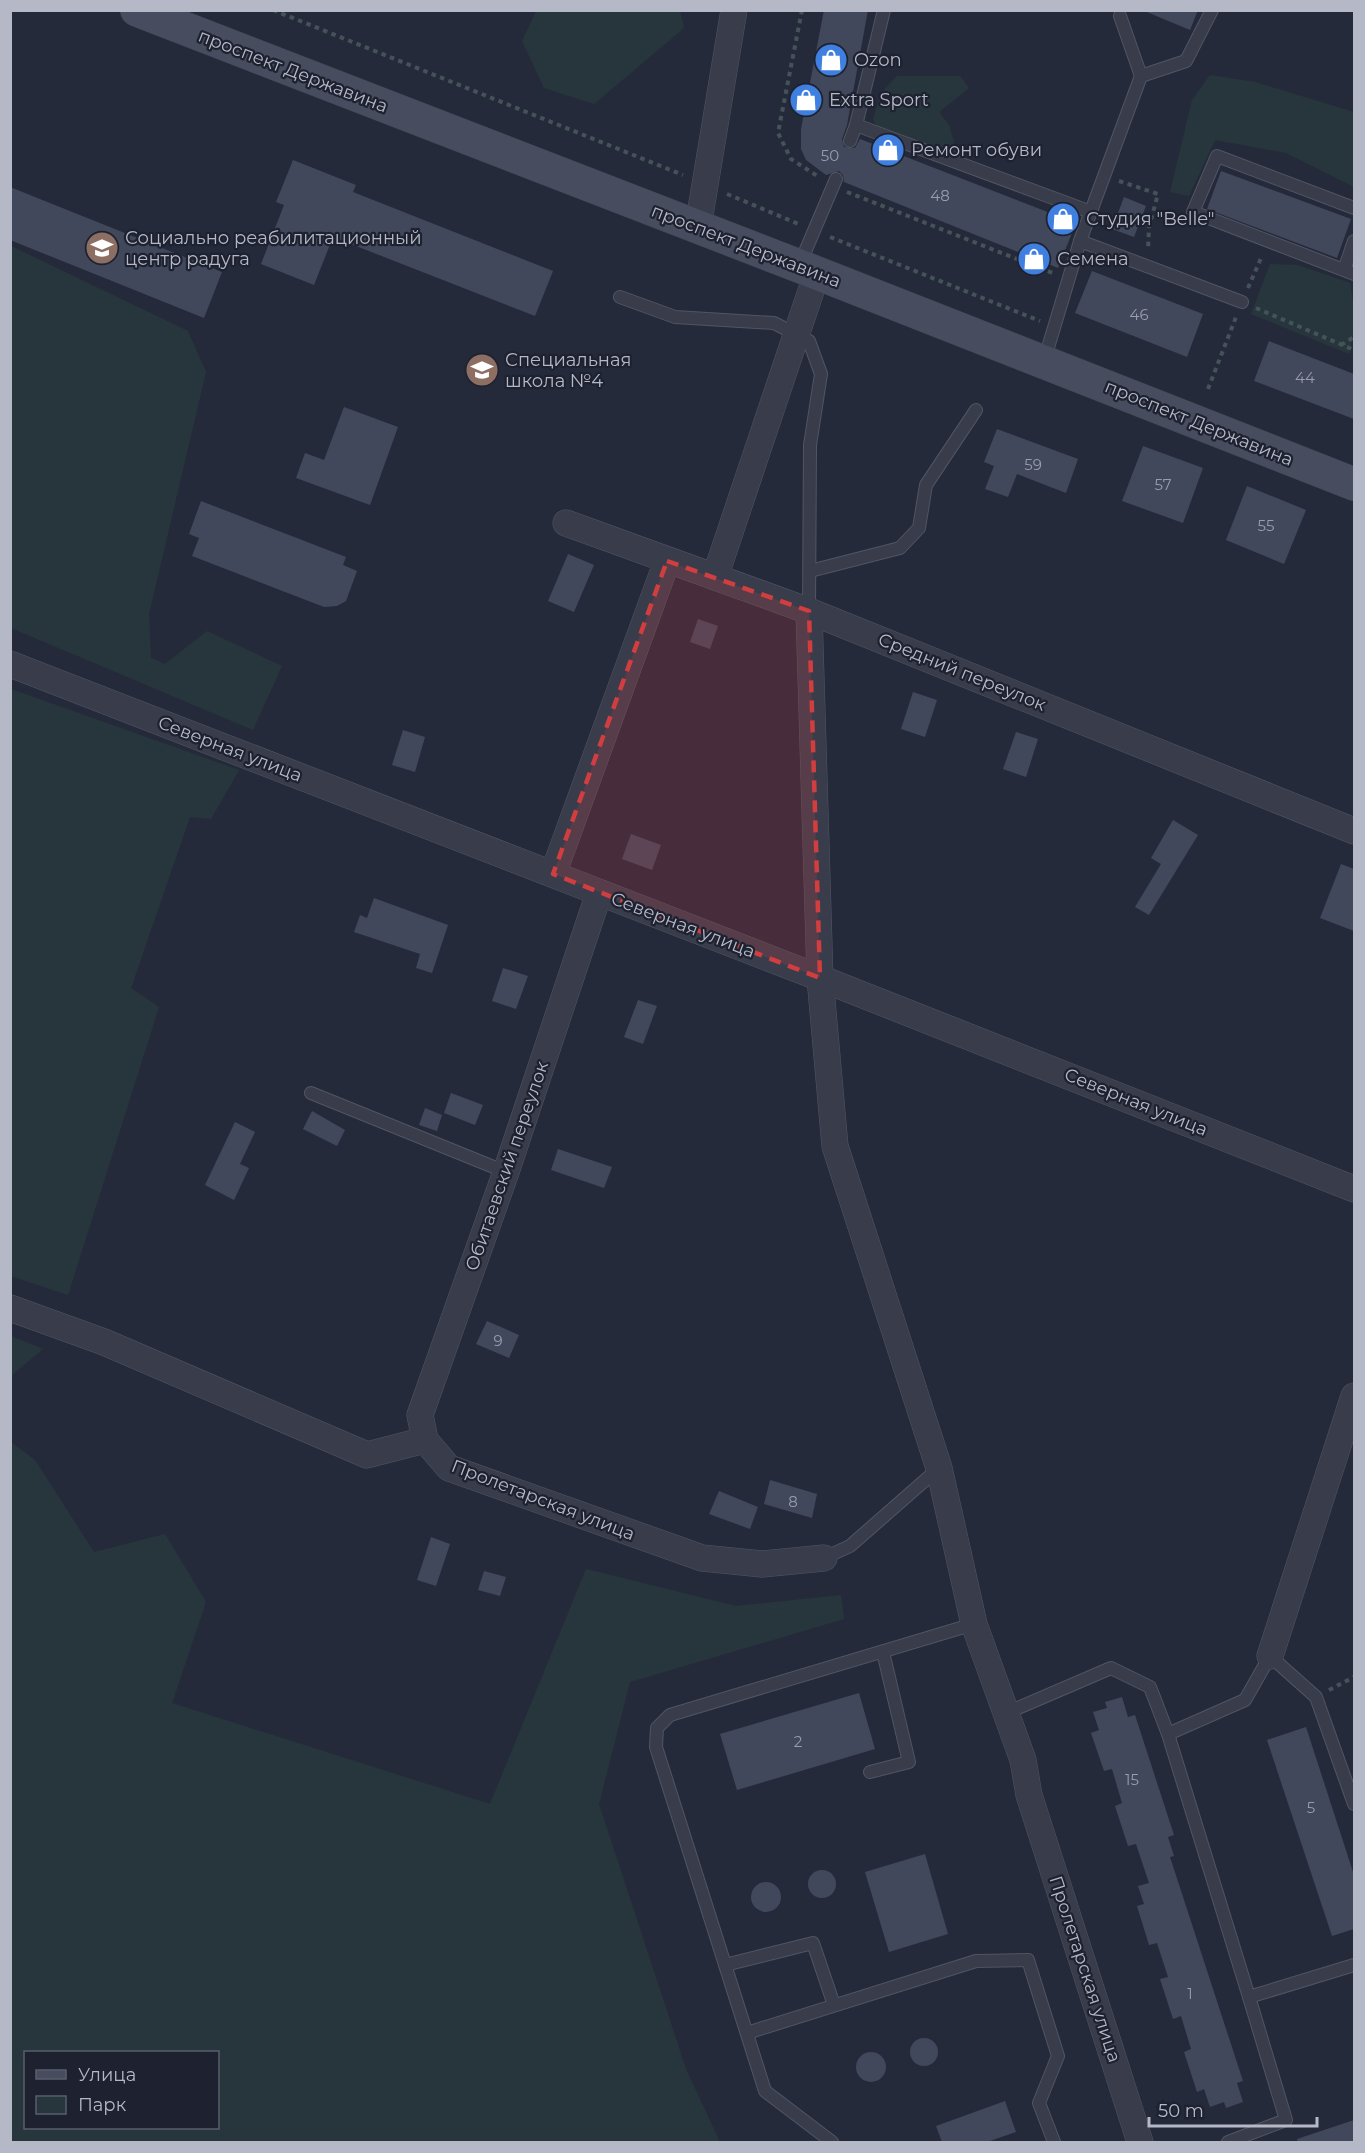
<svg xmlns="http://www.w3.org/2000/svg" width="1365" height="2153" font-family="Montserrat,sans-serif">
<style>
.green{fill:#27363c;fill-rule:evenodd}
.building{fill:#42485b}
.lines{fill:none;stroke-linecap:round;stroke-linejoin:round}
.service-casing{stroke:#515563;stroke-width:14}
.minor-casing{stroke:#515563;stroke-width:27}
.secondary-casing{stroke:#424654;stroke-width:34}
.path{stroke:#455359;stroke-width:4;stroke-dasharray:4.5 4.5;stroke-linecap:butt}
.service{stroke:#393d4b;stroke-width:12}
.minor{stroke:#393d4b;stroke-width:26}
.secondary{stroke:#474c5e;stroke-width:33}
.marked{fill:#d13e40;fill-opacity:0.2;stroke:#d13e40;stroke-width:4.5;stroke-dasharray:12 8;stroke-linejoin:round}
.labels{text-anchor:middle;dominant-baseline:central;stroke-width:4.5;stroke-linejoin:round;paint-order:stroke}
.number-label{font-size:15px;fill:#989cac}
.poi-label{font-size:18px;fill:#b5b8c7;stroke:#1e2230;text-anchor:start}
.street-label{font-size:18px;fill:#b5b8c7;stroke:#1e2230}
</style>
<rect width="100%" height="100%" fill="#252a3b"/>
<!-- green -->
<g class="green">
<path d="M 536,11 L 680,11 L 684,28 L 594,104 L 544,88 L 522,41 Z"/>
<path d="M 1210,75 L 1255,82 L 1354,112 L 1354,187 L 1286,153 L 1215,140 L 1189,196 L 1170,192 L 1192,100 Z"/>
<path d="M 897,76 L 960,76 L 969,88 L 939,112 L 949,125 L 958,156 L 878,130 L 873,119 L 881,93 Z"/>
<path d="M 11,246 L 188,331 L 206,372 L 149,614 L 151,658 L 165,664 L 207,631 L 282,666 L 253,730 L 11,628 Z"/>
<path d="M 1270,264 L 1298,265 L 1350,283 C 1355,308 1356,329 1349,354 L 1251,314 Z"/>
<path d="M 11,689 L 239,770 L 211,819 L 190,817 L 131,988 L 159,1007 L 68,1295 L 11,1276 Z"/>
<path d="M 11,1336 L 43,1349 L 11,1376 L 10,1376 Z"/>
<path d="M 11,1442 L 35,1460 L 94,1552 L 165,1534 L 206,1602 L 172,1703 L 490,1804 L 586,1569 L 736,1606 L 841,1595 L 844,1619 L 630,1682 L 599,1804 L 686,2069 L 720,2142 L 11,2142 ZM 218,2052 L 218,2128 L 26,2128 L 26,2052 Z"/>
</g>
<!-- building -->
<g class="building">
<path d="M 824,10 L 868,10 L 847,125 L 842,139 L 844,147 L 855,148 L 860,139 L 1076,223 L 1058,268 L 844,182 L 843,175 L 839,171 L 826,175 L 806,160 L 801,149 L 801,129 Z"/>
<path d="M 1142,10 L 1198,10 L 1190,30 Z"/>
<path d="M 293,160 L 356,185 L 353,192 L 553,271 L 535,316 L 333,237 L 314,285 L 261,264 L 284,205 L 276,202 Z"/>
<path d="M 1221,171 L 1351,219 L 1337,258 L 1207,209 Z"/>
<path d="M 10,187 L 222,272 L 204,318 L 10,240 Z"/>
<path d="M 1124,197 L 1146,206 L 1134,237 L 1112,229 Z"/>
<path d="M 1092,271 L 1203,314 L 1187,357 L 1075,313 Z"/>
<path d="M 1269,341 L 1354,374 L 1354,419 L 1254,381 Z"/>
<path d="M 344,407 L 398,427 L 370,505 L 296,478 L 305,453 L 324,460 Z"/>
<path d="M 997,429 L 1078,459 L 1066,493 L 1017,474 L 1008,497 L 985,489 L 994,466 L 984,462 Z"/>
<path d="M 1143,446 L 1203,468 L 1183,523 L 1122,501 Z"/>
<path d="M 1247,486 L 1306,510 L 1284,564 L 1226,540 Z"/>
<path d="M 201,501 L 346,557 L 343,565 L 357,571 L 346,601 L 337,606 L 324,607 L 192,556 L 199,538 L 189,534 Z"/>
<path d="M 568,554 L 594,565 L 574,612 L 548,601 Z"/>
<path d="M 698,619 L 718,626 L 710,649 L 690,642 Z"/>
<path d="M 913,692 L 937,700 L 925,737 L 901,729 Z"/>
<path d="M 403,730 L 425,737 L 415,772 L 392,765 Z"/>
<path d="M 1016,732 L 1038,739 L 1026,777 L 1003,769 Z"/>
<path d="M 1173,820 L 1198,835 L 1149,915 L 1135,907 L 1161,864 L 1151,858 Z"/>
<path d="M 631,834 L 661,845 L 652,870 L 622,859 Z"/>
<path d="M 1341,864 L 1354,869 L 1354,931 L 1320,918 Z"/>
<path d="M 374,898 L 448,925 L 432,973 L 416,968 L 420,954 L 354,932 L 360,915 L 367,918 Z"/>
<path d="M 503,968 L 528,976 L 516,1009 L 492,1001 Z"/>
<path d="M 638,1000 L 657,1006 L 643,1044 L 624,1037 Z"/>
<path d="M 451,1093 L 483,1105 L 475,1125 L 444,1113 Z"/>
<path d="M 425,1108 L 442,1115 L 437,1131 L 419,1125 Z"/>
<path d="M 312,1111 L 345,1130 L 337,1146 L 303,1129 Z"/>
<path d="M 235,1122 L 255,1132 L 240,1164 L 249,1168 L 234,1200 L 205,1185 Z"/>
<path d="M 558,1149 L 612,1167 L 604,1188 L 551,1170 Z"/>
<path d="M 487,1321 L 519,1335 L 509,1358 L 476,1344 Z"/>
<path d="M 770,1480 L 817,1494 L 812,1518 L 764,1504 Z"/>
<path d="M 719,1491 L 758,1507 L 750,1529 L 709,1514 Z"/>
<path d="M 431,1537 L 450,1544 L 436,1586 L 417,1580 Z"/>
<path d="M 484,1571 L 506,1577 L 500,1596 L 478,1590 Z"/>
<path d="M 859,1693 L 875,1749 L 737,1790 L 720,1734 Z"/>
<path d="M 1122,1697 L 1128,1717 L 1135,1715 L 1174,1835 L 1168,1837 L 1174,1856 L 1170,1857 L 1243,2081 L 1237,2083 L 1243,2102 L 1226,2108 L 1224,2102 L 1210,2107 L 1204,2089 L 1197,2092 L 1184,2052 L 1191,2049 L 1181,2016 L 1173,2019 L 1160,1979 L 1168,1977 L 1157,1943 L 1149,1945 L 1137,1906 L 1144,1904 L 1138,1886 L 1149,1883 L 1136,1844 L 1128,1846 L 1115,1806 L 1122,1803 L 1112,1769 L 1104,1771 L 1091,1733 L 1099,1730 L 1093,1712 L 1107,1708 L 1105,1702 Z"/>
<path d="M 1306,1727 L 1354,1875 L 1354,1929 L 1332,1936 L 1267,1740 Z"/>
<path d="M 925,1854 L 948,1934 L 889,1952 L 865,1872 Z"/>
<circle cx="822" cy="1884" r="14"/>
<circle cx="766" cy="1897" r="15"/>
<circle cx="924" cy="2052" r="14"/>
<circle cx="871" cy="2067" r="15"/>
<path d="M 1005,2101 L 1016,2132 L 987,2142 L 942,2142 L 936,2126 Z"/>
<path d="M 1354,2120 L 1354,2142 L 1298,2142 L 1297,2139 Z"/>
</g>
<g class="lines">
<defs>
<g id="service">
<path d="M 1141,76 L 1186,61 L 1212,10"/>
<path d="M 856,125 L 884,10"/>
<path d="M 850,141 L 856,125 L 1091,212"/>
<path d="M 1354,208 L 1217,156 L 1193,212 L 1354,274"/>
<path d="M 1080,241 L 1242,302"/>
<path d="M 799,266 L 836,179"/>
<path d="M 1344,270 L 1354,241"/>
<path d="M 620,297 L 675,317 L 774,323 L 809,341 L 821,374 L 810,445 L 809,611"/>
<path d="M 1044,361 L 1080,241 L 1141,76 L 1120,16"/>
<path d="M 810,571 L 900,548 L 919,528 L 926,485 L 976,410"/>
<path d="M 311,1093 L 506,1172"/>
<path d="M 824,1558 L 850,1546 L 939,1468"/>
<path d="M 1004,1714 L 1111,1668 L 1150,1687 L 1168,1734 L 1249,1997 L 1354,1965"/>
<path d="M 1168,1734 L 1245,1700 L 1270,1656 L 1316,1697 L 1354,1804"/>
<path d="M 870,1772 L 909,1762 L 883,1652"/>
<path d="M 725,1965 L 813,1943 L 834,2005"/>
<path d="M 747,2033 L 976,1961 L 1028,1960 L 1058,2056 L 1039,2103 L 1054,2142"/>
<path d="M 832,2142 L 765,2091 L 656,1747 L 657,1728 L 670,1715 L 974,1624"/>
<path d="M 1228,2142 L 1286,2120 L 1249,1997"/>
</g>
<g id="minor">
<path d="M 698,227 L 734,10"/>
<path d="M 566,523 L 809,611 L 1354,831"/>
<path d="M 715,577 L 817,273"/>
<path d="M 809,611 L 820,978 L 835,1146 L 939,1468 L 974,1624 L 1023,1760 L 1029,1795 L 1140,2142"/>
<path d="M 10,664 L 820,978 L 1354,1189"/>
<path d="M 553,874 L 667,561"/>
<path d="M 10,1308 L 104,1342 L 367,1455 L 425,1440 L 449,1468 L 702,1558 L 762,1564 L 824,1558"/>
<path d="M 425,1440 L 420,1415 L 506,1172 L 599,893"/>
<path d="M 1270,1656 L 1354,1396"/>
</g>
<path id="secondary" d="M 137,10 L 799,266 L 1354,484"/>
</defs>
<!-- service casing -->
<use href="#service" class="service-casing"/>
<!-- minor casing -->
<use href="#minor" class="minor-casing"/>
<!-- secondary casing -->
<use href="#secondary" class="secondary-casing"/>
<!-- path -->
<g class="path">
<path d="M 273,10 L 683,175"/>
<path d="M 802,10 L 778,133 L 791,159 L 819,177"/>
<path d="M 1119,181 L 1158,194 L 1149,227 L 1148,250"/>
<path d="M 847,192 L 1055,274"/>
<path d="M 727,194 L 801,225"/>
<path d="M 830,237 L 1040,321"/>
<path d="M 1248,288 L 1262,256"/>
<path d="M 1256,308 L 1354,350"/>
<path d="M 1341,345 L 1354,337"/>
<path d="M 1208,389 L 1236,317"/>
<path d="M 1329,1690 L 1354,1677"/>
</g>
<!-- service -->
<use href="#service" class="service"/>
<!-- minor -->
<use href="#minor" class="minor"/>
<!-- secondary -->
<use href="#secondary" class="secondary"/>
</g>
<!-- marked area -->
<path class="marked" d="M 667,561 L 809,611 L 820,978 L 553,874 Z"/>
<!-- icons -->
<defs>
<symbol id="shop-disc" viewBox="-11 -11 22 22"><circle r="9.5" fill="#3f7fe0" stroke="#1e2230"/><path d="M-5-2.5h2.3a2.7 3.5 0 0 1 5.4 0H5L5.5 6h-11ZM-1.5-2.5h3a1.5 2.3 0 0 0-3 0Z" fill="#fff"/></symbol>
<symbol id="school-disc" viewBox="-11 -11 22 22"><circle r="9.5" fill="#8d6e63" stroke="#1e2230"/><path d="M0-5L7-2L0 1L-7-2ZM-4 1L0 2.5L4 1V4Q0 6-4 4Z" fill="#fff"/></symbol>
</defs>
<g fill-rule="evenodd">
<use href="#shop-disc" x="812" y="41" width="38" height="38"/>
<use href="#shop-disc" x="787" y="81" width="38" height="38"/>
<use href="#shop-disc" x="869" y="131" width="38" height="38"/>
<use href="#shop-disc" x="1044" y="200" width="38" height="38"/>
<use href="#school-disc" x="83" y="229" width="38" height="38"/>
<use href="#shop-disc" x="1015" y="240" width="38" height="38"/>
<use href="#school-disc" x="463" y="351" width="38" height="38"/>
</g>
<g class="labels">
<!-- number labels -->
<g class="number-label">
<text x="830" y="155">50</text>
<text x="940" y="195">48</text>
<text x="1139" y="314">46</text>
<text x="1305" y="377">44</text>
<text x="1033" y="464">59</text>
<text x="1163" y="484">57</text>
<text x="1266" y="525">55</text>
<text x="498" y="1340">9</text>
<text x="793" y="1501">8</text>
<text x="798" y="1741">2</text>
<text x="1132" y="1779">15</text>
<text x="1311" y="1807">5</text>
<text x="1190" y="1993">1</text>
</g>
<!-- poi labels -->
<g class="poi-label">
<text x="854" y="60">Ozon</text>
<text x="829" y="100">Extra Sport</text>
<text x="911" y="150">Ремонт обуви</text>
<text x="1086" y="219">Студия "Belle"</text>
<text x="125" y="238">Социально реабилитационный<tspan x="125" dy="21">центр радуга</tspan></text>
<text x="1057" y="259">Семена</text>
<text x="505" y="360">Специальная<tspan x="505" dy="21">школа №4</tspan></text>
</g>
<!-- street labels -->
<g class="street-label">
<text transform="translate(293 71) rotate(21)">проспект Державина</text>
<text transform="translate(746 246) rotate(21)">проспект Державина</text>
<text transform="translate(1199 423) rotate(22)">проспект Державина</text>
<text transform="translate(962 672) rotate(22)">Средний переулок</text>
<text transform="translate(230 749) rotate(21)">Северная улица</text>
<text transform="translate(683 925) rotate(21)">Северная улица</text>
<text transform="translate(1136 1102) rotate(22)">Северная улица</text>
<text transform="translate(507 1166) rotate(-71)">Обитаевский переулок</text>
<text transform="translate(543 1500) rotate(21)">Пролетарская улица</text>
<text transform="translate(1085 1969) rotate(72)">Пролетарская улица</text>
</g>
</g>
<!-- border -->
<rect width="1365" height="2153" fill="none" stroke="#b5b8c7" stroke-width="24"/>
<!-- legend -->
<rect x="24" y="2051" width="195" height="78" fill="#1e2230" stroke="#5a5e6c" stroke-width="1.5"/>
<rect x="36" y="2070" width="30" height="9" fill="#474c5e" stroke="#5a5e6c" stroke-width="1.5"/>
<text x="78" y="2081" font-size="18" fill="#b5b8c7">Улица</text>
<rect x="36" y="2096" width="30" height="18" fill="#27363c" stroke="#5a5e6c" stroke-width="1.5"/>
<text x="78" y="2111" font-size="18" fill="#b5b8c7">Парк</text>
<!-- scale -->
<path d="M1149 2117v9h168v-9" fill="none" stroke="#b5b8c7" stroke-width="3"/>
<text x="1158" y="2117" font-size="18" fill="#b5b8c7" stroke="#1e2230" stroke-width="4.5" paint-order="stroke">50 m</text>
</svg>
